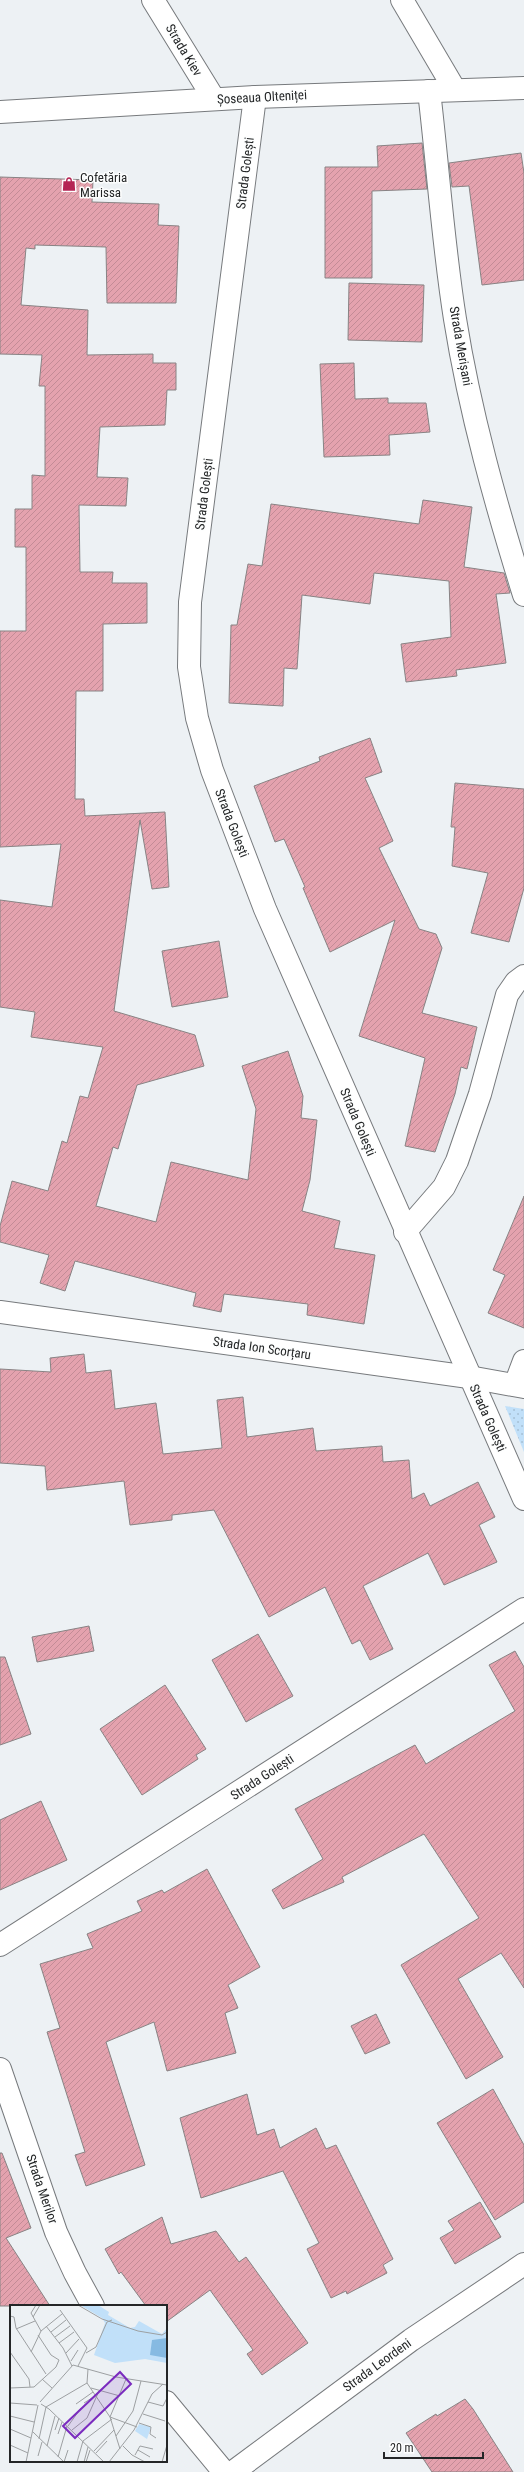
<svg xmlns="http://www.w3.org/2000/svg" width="524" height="2472" font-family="'Roboto Condensed',sans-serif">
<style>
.park{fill:url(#park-dots)}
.building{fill:url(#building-hatch);stroke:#888384}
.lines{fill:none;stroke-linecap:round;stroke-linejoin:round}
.street-casing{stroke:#777a7d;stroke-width:24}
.secondary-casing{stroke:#777a7d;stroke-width:24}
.primary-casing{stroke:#777a7d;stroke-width:24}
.street{stroke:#fff;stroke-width:22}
.secondary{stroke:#fff;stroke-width:22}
.primary{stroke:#fff;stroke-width:22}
.labels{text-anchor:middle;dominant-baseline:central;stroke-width:3;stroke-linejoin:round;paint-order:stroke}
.street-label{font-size:13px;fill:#242627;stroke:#fdfefe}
.poi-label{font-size:13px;fill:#242627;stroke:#fdfefe;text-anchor:start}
.inset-road{fill:none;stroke:#9da0a2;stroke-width:1}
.view{fill:#7b2cbf;fill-opacity:0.15;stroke:#7b2cbf;stroke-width:2}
.inset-edge{fill:none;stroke:#242627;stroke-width:2}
</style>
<defs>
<pattern id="park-dots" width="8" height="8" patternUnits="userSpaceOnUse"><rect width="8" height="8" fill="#c1e0f9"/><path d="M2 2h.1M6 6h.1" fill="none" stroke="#a6c0d5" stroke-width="1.8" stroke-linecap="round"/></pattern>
<pattern id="building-hatch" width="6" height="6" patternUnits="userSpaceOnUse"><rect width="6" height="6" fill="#e4a2ae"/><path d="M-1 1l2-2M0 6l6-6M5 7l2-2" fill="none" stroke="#c38b96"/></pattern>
</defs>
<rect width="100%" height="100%" fill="#edf1f4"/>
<!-- park -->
<path class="park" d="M 505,1406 L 524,1409 L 524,1452 Z"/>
<!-- building -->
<g class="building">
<path d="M 422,143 L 427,189 L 372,191 L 372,278 L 325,278 L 325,167 L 378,167 L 377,146 Z"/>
<path d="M 521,153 L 524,173 L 524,280 L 482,285 L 469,186 L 452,187 L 449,163 Z"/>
<path d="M 0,177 L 93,180 L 92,202 L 159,204 L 158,225 L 179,226 L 176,303 L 107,303 L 106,247 L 35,245 L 35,249 L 26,248 L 21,305 L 88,310 L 87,355 L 153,354 L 153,363 L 176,363 L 176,390 L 167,390 L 165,425 L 100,427 L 97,477 L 128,478 L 126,506 L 79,505 L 80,572 L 113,572 L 112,583 L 147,583 L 147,623 L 103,624 L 103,691 L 76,691 L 75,799 L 84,799 L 85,816 L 165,812 L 169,887 L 152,889 L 140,820 L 114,1011 L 195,1035 L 204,1066 L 137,1085 L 118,1149 L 113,1147 L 96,1206 L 156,1222 L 171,1162 L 248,1180 L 256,1109 L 242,1066 L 288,1051 L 303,1096 L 301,1118 L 317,1120 L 310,1180 L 302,1211 L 340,1221 L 334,1248 L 375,1255 L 364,1324 L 307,1315 L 308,1304 L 224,1294 L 221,1312 L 193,1306 L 196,1293 L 75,1261 L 65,1291 L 40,1283 L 49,1255 L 0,1242 L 0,1226 L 12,1181 L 48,1191 L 62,1141 L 67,1143 L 80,1096 L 88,1098 L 103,1047 L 31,1037 L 35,1012 L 0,1007 L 0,900 L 52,907 L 61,844 L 0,847 L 0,631 L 26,631 L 26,547 L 15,547 L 15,509 L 32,509 L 32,475 L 45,476 L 45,386 L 39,386 L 42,355 L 0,354 Z"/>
<path d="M 349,283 L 424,285 L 422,342 L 348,340 Z"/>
<path d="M 354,363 L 355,399 L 388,398 L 388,403 L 426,403 L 430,432 L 389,435 L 390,455 L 324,457 L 320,364 Z"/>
<path d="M 423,500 L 472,507 L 464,567 L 504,573 L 510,593 L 496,594 L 506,663 L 456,670 L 457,676 L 406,682 L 401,644 L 451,637 L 449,581 L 374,573 L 370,604 L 302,595 L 297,669 L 284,668 L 283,706 L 229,703 L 231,625 L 237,625 L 248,564 L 262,566 L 271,504 L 419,524 Z"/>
<path d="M 370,738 L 382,772 L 365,778 L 393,841 L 379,848 L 419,929 L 436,934 L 442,948 L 422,1013 L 477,1027 L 467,1069 L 461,1067 L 455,1094 L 435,1152 L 405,1146 L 425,1058 L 359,1036 L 395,920 L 330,952 L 303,888 L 305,887 L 284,839 L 275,842 L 254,786 L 320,761 L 319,757 Z"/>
<path d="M 455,783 L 524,789 L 524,888 L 509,942 L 471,933 L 488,873 L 452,866 L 455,827 L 451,827 Z"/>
<path d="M 219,941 L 228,997 L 172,1007 L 162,951 Z"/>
<path d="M 524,1196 L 524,1328 L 488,1313 L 505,1275 L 493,1270 Z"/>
<path d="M 84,1354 L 86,1373 L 111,1370 L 115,1409 L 156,1403 L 163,1454 L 222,1448 L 217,1400 L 243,1397 L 247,1437 L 313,1428 L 316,1451 L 382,1446 L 383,1462 L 409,1460 L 412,1499 L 424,1493 L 430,1506 L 478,1482 L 495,1517 L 479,1525 L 497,1562 L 444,1585 L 428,1553 L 363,1586 L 393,1649 L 370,1660 L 360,1640 L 352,1644 L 325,1587 L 269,1617 L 214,1510 L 172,1515 L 172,1520 L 130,1525 L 124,1481 L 47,1490 L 45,1466 L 0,1463 L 0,1369 L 51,1372 L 50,1358 Z"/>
<path d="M 89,1626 L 94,1651 L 37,1662 L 32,1637 Z"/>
<path d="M 258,1634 L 293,1696 L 246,1722 L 212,1660 Z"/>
<path d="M 515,1651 L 524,1667 L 524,1988 L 501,1953 L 458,1979 L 503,2057 L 466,2079 L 401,1965 L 479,1918 L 424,1834 L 342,1877 L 344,1882 L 283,1909 L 272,1890 L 323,1859 L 295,1809 L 415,1745 L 426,1764 L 515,1711 L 489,1665 Z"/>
<path d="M 0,1657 L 5,1657 L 31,1734 L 0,1745 Z"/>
<path d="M 165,1685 L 206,1749 L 196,1755 L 198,1759 L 142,1795 L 100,1729 Z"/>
<path d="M 41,1801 L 67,1860 L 0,1890 L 0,1820 Z"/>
<path d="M 207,1869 L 260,1967 L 228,1985 L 238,2008 L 225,2013 L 236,2053 L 167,2071 L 154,2022 L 106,2042 L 145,2165 L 86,2186 L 75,2155 L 85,2152 L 47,2032 L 60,2028 L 40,1964 L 93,1948 L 87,1934 L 142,1911 L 137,1901 L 162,1890 L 164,1893 Z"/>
<path d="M 376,2014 L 390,2043 L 365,2054 L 351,2026 Z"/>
<path d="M 493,2089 L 524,2145 L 524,2202 L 495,2220 L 437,2123 Z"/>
<path d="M 247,2094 L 257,2135 L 274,2129 L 280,2148 L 316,2128 L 326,2149 L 336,2145 L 393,2259 L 383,2265 L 387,2273 L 347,2294 L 346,2291 L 331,2298 L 307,2249 L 319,2243 L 283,2171 L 201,2198 L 180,2118 Z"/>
<path d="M 0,2153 L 2,2153 L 31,2228 L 6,2238 L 50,2306 L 0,2306 Z"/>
<path d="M 480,2202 L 501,2237 L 455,2264 L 440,2238 L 454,2230 L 448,2221 Z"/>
<path d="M 162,2217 L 171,2244 L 216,2231 L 239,2262 L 246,2257 L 308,2343 L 262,2375 L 247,2354 L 253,2350 L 210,2290 L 166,2322 L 166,2306 L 146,2306 L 121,2272 L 119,2274 L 105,2249 Z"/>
<path d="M 465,2399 L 473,2409 L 513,2472 L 432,2472 L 406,2433 L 436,2414 L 437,2416 Z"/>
</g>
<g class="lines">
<defs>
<g id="street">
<path d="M 153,0 L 214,99"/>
<path d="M 402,0 L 455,90"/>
<path d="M 429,91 C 438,167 443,244 455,319 C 470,413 496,505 524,595"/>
<path d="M 255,97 L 190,602 L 189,667 L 197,718 L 212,770 L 265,909 L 524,1499"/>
<path d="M 405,1232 L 444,1187 L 457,1161 L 480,1094 L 507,995 L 516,982 L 524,976"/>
<path d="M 0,1312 L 469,1377 L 524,1387"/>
<path d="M 515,1385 L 524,1361"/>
<path d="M 0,1945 L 524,1609"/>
<path d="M 0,2069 L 56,2232 L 75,2273 L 93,2306"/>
<path d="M 166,2402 L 224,2472"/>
</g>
<path id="secondary" d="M 233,2472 L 411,2340 L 524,2264"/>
<path id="primary" d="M 0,112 L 255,97 L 524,88"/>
</defs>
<!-- street casing -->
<use href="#street" class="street-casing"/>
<!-- secondary casing -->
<use href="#secondary" class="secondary-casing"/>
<!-- primary casing -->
<use href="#primary" class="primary-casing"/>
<!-- street -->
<use href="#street" class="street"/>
<!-- secondary -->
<use href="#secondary" class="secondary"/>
<!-- primary -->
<use href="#primary" class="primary"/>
</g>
<!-- icons -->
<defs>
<symbol id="shop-bare" viewBox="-9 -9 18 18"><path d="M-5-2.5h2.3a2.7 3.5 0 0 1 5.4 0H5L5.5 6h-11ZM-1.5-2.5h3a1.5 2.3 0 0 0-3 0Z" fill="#b52554" stroke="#fdfefe" stroke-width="2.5" paint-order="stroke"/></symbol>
</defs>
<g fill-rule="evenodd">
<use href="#shop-bare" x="59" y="174" width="20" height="20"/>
</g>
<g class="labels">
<!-- street labels -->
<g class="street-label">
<text transform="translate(184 50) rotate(59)">Strada Kiev</text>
<text transform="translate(262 97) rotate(-3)">Șoseaua Olteniței</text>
<text transform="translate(245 173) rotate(-83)">Strada Golești</text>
<text transform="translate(461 346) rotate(80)">Strada Merișani</text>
<text transform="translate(204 494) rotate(-83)">Strada Golești</text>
<text transform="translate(232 823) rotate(69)">Strada Golești</text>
<text transform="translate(358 1122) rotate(67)">Strada Golești</text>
<text transform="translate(262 1348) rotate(8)">Strada Ion Scorțaru</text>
<text transform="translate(488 1418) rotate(66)">Strada Golești</text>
<text transform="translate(262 1777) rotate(-33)">Strada Golești</text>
<text transform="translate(42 2189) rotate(71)">Strada Merilor</text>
<text transform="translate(377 2365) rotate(-36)">Strada Leordeni</text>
</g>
<!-- poi labels -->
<g class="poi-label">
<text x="80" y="177">Cofetăria<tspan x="80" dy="15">Marissa</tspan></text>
</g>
</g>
<!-- overview -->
<g transform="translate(10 2305)">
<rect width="157" height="157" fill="#edf1f4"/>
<path d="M 70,0 L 88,0 L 99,7 L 98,10 L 120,23 L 125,22 L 129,16 L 152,29 L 157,23 L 157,58 L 135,54 L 105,58 L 84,50 L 95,18 L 92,13 Z" fill="#c1e0f9"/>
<path d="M 129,119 L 141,122 L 137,134 L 125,126 Z" fill="#c1e0f9"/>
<path d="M 157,33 L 157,53 L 140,50 L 142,35 Z" fill="#86bae2"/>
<path class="inset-road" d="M 26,0 L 21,8 L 31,26M 68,0 L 92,14M 50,5 L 77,43 L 68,61M 0,11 L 4,12 L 6,23 L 36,69M 23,12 L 30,0M 92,14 L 128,26 L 152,30 L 157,27M 36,21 L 53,43 L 62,61M 6,24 L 25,16M 41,27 L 56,15M 45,32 L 60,21M 49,38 L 64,27M 0,47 L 19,74 L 20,82M 21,47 L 31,26 L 52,9M 56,48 L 69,34M 76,48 L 86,42 L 97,17 L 102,15M 61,56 L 68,45M 78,64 L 77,78 L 100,112 L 110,144M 32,74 L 42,83M 116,74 L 100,112 L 127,122M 0,83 L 24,82 L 46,62 L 49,55 L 41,50 L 28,30M 81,83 L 110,91M 30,97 L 63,60 L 106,72 L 157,80M 138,97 L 153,101 L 157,93M 0,98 L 27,100M 74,98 L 85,91M 31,99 L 39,104 L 94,157M 66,99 L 83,87M 133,109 L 155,116M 0,111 L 24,117M 129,118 L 141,122 L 140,129 L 146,133M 58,121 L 71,103M 0,124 L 21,133M 45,125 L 49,113M 62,125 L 77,113 L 89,86M 23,127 L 54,157M 48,129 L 52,117M 106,131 L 123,106 L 131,76M 29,134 L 36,102 L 77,78M 0,140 L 18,148M 37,141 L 45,111M 113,141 L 122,150 L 135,157M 128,145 L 140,152M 84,146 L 104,125M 86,148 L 97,136M 125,150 L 130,141 L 143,144M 28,151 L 32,137M 48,152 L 57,121M 16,157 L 28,100M 54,157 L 58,145M 67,157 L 73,136 L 102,114M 74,157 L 78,142M 76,157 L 80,145M 99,157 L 124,125 L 142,89 L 153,79M 152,157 L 157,140"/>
<path class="view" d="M 110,67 L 121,79 L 65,133 L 53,121 Z"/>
<rect width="157" height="157" class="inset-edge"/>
</g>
<!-- scale -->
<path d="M384 2452v6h99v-6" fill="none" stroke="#242627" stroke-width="2"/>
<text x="390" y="2452" font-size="12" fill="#242627" stroke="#fdfefe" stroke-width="3" paint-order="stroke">20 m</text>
</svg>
